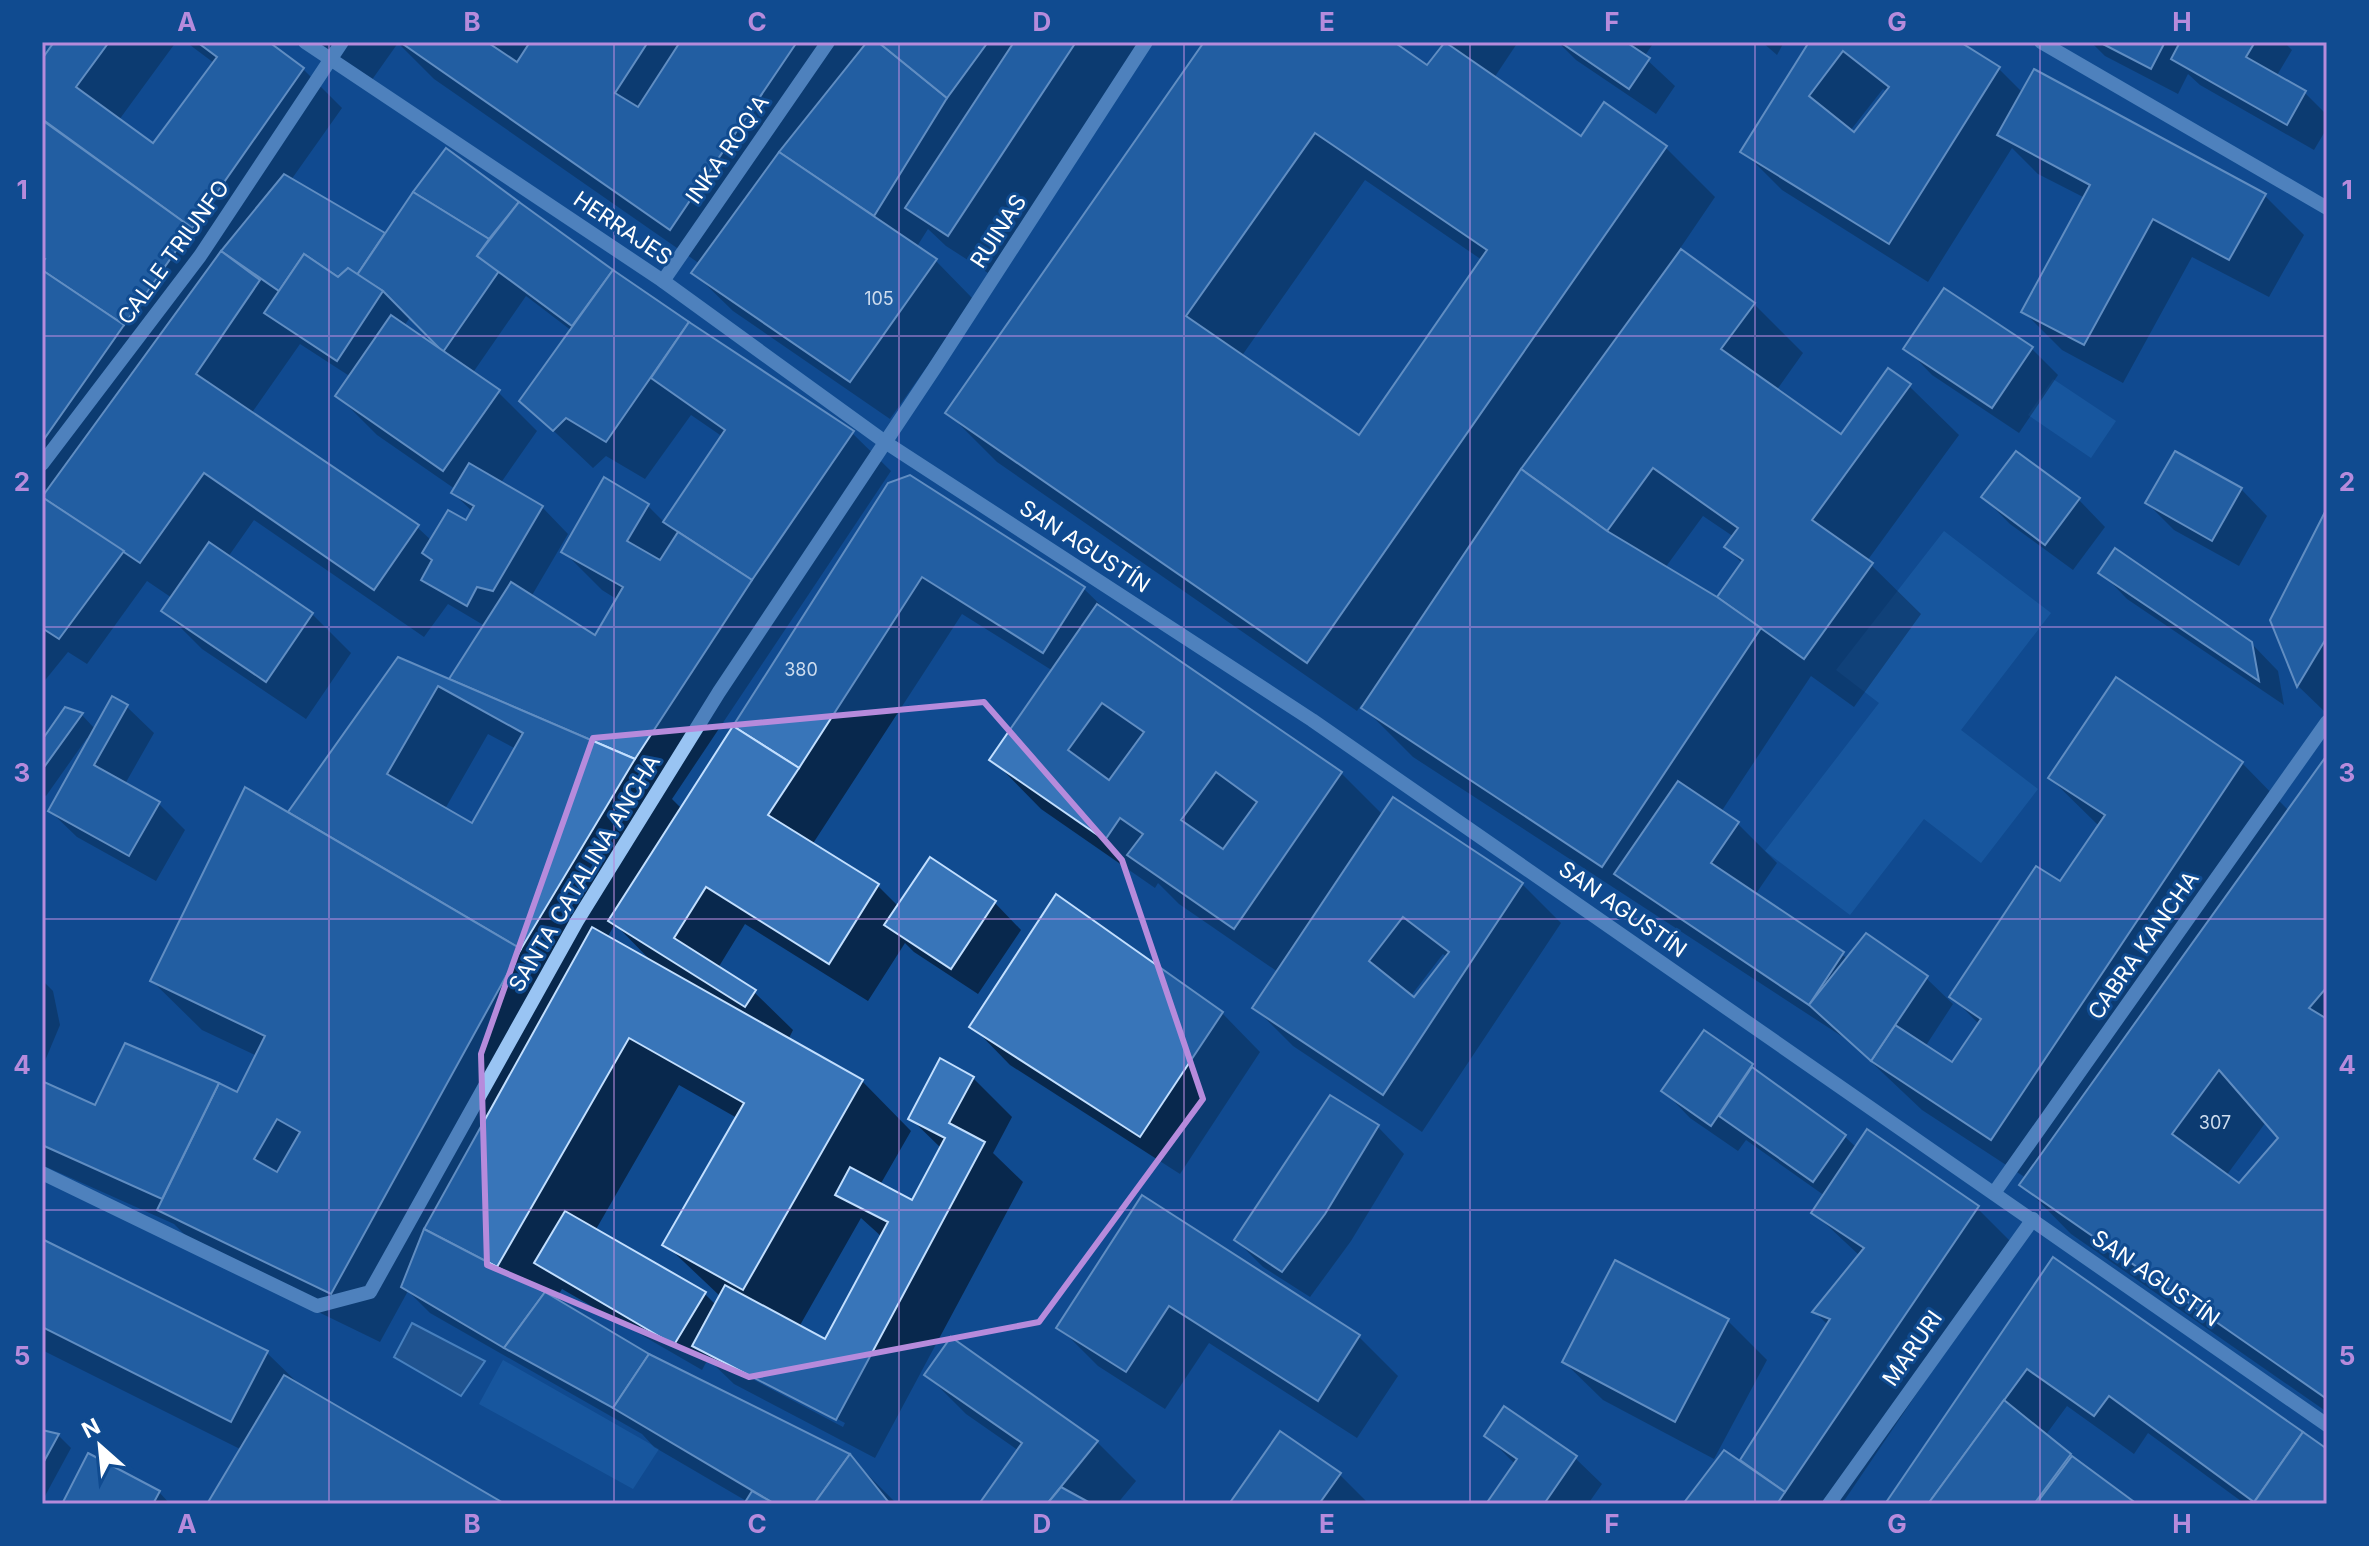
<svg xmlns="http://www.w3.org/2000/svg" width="2369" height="1546" font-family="Inter,sans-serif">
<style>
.green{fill:#2165af}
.water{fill:#325e90;stroke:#8bc0f7;stroke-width:2}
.shadow{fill:#0007;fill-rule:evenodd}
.building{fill:#3875b9;stroke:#c1defe;stroke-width:2;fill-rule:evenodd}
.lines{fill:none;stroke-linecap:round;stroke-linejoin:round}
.minor{stroke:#99c4f3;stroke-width:14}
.marked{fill:none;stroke:#b68bdc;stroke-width:6;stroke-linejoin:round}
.grid{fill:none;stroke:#b68bdc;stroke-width:2;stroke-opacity:0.55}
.labels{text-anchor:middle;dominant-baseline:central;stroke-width:6;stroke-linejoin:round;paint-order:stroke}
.number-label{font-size:18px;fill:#cddcee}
.street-label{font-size:22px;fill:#fff;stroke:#104b90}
.neatline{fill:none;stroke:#b68bdc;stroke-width:3}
.grid-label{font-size:26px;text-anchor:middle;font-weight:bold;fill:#b68bdc}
</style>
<rect width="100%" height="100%" fill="#104b90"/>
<!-- green -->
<g class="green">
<path d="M 2053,379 L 2116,421 L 2091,458 L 2028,415 Z"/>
<path d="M 1944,531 L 2051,613 L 1961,730 L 2038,789 L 1981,863 L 1924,819 L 1850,915 L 1765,851 L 1879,703 L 1836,670 Z"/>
<path d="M 503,1360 L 659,1449 L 633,1489 L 479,1404 Z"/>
</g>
<!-- water -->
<path class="water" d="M 412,1323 L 485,1361 L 461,1396 L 394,1357 Z"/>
<!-- shadow -->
<g class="shadow">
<path d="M 56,42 L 176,42 L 119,120 L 154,145 L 214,63 L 186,42 L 265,42 L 303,69 L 342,108 L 291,180 L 386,235 L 446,151 L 612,272 L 852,433 L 891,471 L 672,799 L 682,809 L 890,485 L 1084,589 L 1113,617 L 1341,773 L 1383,815 L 1522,884 L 1561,923 L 1422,1132 L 1293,1046 L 1255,1008 L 1278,972 L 1179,904 L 1158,883 L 1155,888 L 1041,809 L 992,759 L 1053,671 L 962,614 L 812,845 L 878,886 L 899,907 L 995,903 L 1021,930 L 978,994 L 914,952 L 905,943 L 868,1001 L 745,924 L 718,968 L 754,992 L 793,1030 L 788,1040 L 862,1081 L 911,1131 L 880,1185 L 913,1203 L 942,1149 L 910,1118 L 973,1078 L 1012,1117 L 993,1153 L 1023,1182 L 875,1458 L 734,1384 L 708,1359 L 702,1370 L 562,1289 L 555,1300 L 648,1356 L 849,1456 L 897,1504 L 746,1504 L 748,1502 L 654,1447 L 642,1434 L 430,1313 L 408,1291 L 380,1342 L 209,1259 L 174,1224 L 42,1165 L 42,1083 L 96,1107 L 126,1046 L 238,1094 L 257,1056 L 202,1030 L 152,981 L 288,815 L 398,659 L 450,681 L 485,626 L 448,604 L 424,637 L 254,520 L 228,557 L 312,614 L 351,653 L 306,719 L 202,649 L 164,611 L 172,598 L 147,581 L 87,664 L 68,652 L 42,684 L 42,61 ZM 526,296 L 572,331 L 522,401 L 593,468 L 606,456 L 645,479 L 691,415 L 723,437 L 665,523 L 648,506 L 605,479 L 563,551 L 602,590 L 618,600 L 596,637 L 531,597 L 568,534 L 542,507 L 500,484 L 537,431 L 498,392 L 472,374 ZM 411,316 L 449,355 L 404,326 ZM 300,344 L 351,377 L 338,396 L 377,435 L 455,489 L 453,493 L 473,512 L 466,523 L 432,541 L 417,527 L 251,414 ZM 488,734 L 516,749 L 473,825 L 445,809 ZM 615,924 L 652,962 L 607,938 ZM 1443,954 L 1447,957 L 1414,1000 L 1410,997 ZM 679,1085 L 737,1118 L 665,1244 L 721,1297 L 716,1305 L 705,1294 L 595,1231 ZM 861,1218 L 882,1237 L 826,1342 L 799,1327 ZM 739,1368 L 845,1423 L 843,1427 L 739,1372 Z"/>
<path d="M 310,42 L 1140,42 L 988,273 L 946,246 L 928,229 L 916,248 L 936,261 L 974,300 L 890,419 L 733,311 L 694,273 L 700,264 L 434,79 L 398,43 L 369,84 Z"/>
<path d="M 1207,42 L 1391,42 L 1428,68 L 1442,47 L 1433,42 L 1518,42 L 1494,78 L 1582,139 L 1605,105 L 1666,148 L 1715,197 L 1679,250 L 1754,304 L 1803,353 L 1776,391 L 1841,437 L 1909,386 L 1959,435 L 1867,561 L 1921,614 L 1854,707 L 1811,676 L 1721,812 L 1738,824 L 1777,863 L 1755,895 L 1848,959 L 1926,978 L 1953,1004 L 1925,1047 L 1953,1065 L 1980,1025 L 1951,996 L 2060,884 L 2099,826 L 2050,778 L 2242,763 L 2289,811 L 2327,758 L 2327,1412 L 2071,1234 L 2022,1184 L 2026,1178 L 1922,1110 L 1849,1041 L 1413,757 L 1361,705 L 1357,711 L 997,462 L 948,413 ZM 1365,180 L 1482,260 L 1359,438 L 1241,357 ZM 1703,516 L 1734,537 L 1726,547 L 1743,564 L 1717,599 L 1665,568 ZM 2266,1122 L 2281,1138 L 2239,1186 L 2226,1176 Z"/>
<path d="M 1558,42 L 1654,42 L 1644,57 L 1675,86 L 1656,114 L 1576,60 Z"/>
<path d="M 1762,42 L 1784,42 L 1777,55 Z"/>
<path d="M 1812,42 L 1957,42 L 1999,69 L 2023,93 L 2035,71 L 2265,196 L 2304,235 L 2269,297 L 2192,257 L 2123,383 L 2062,350 L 2023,311 L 2085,198 L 2038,174 L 2012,148 L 1928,282 L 1782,190 L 1743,151 ZM 1883,89 L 1887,92 L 1854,134 L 1850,131 Z"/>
<path d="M 2091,42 L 2284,42 L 2292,50 L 2276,77 L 2305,93 L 2327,115 L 2327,128 L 2314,150 L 2200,85 L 2188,74 L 2178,94 L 2105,56 Z"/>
<path d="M 1906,348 L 2032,349 L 2058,375 L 2019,433 L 1932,375 Z"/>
<path d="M 2016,453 L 2079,500 L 2105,527 L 2073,570 L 2010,524 L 1983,497 Z"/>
<path d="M 2241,489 L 2267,516 L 2239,566 L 2174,530 L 2147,503 Z"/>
<path d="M 2327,513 L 2327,707 L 2324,711 L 2298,686 L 2272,620 Z"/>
<path d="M 2101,572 L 2251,643 L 2278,671 L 2284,705 L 2127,599 Z"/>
<path d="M 127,707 L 154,733 L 125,784 L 158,803 L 185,830 L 156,881 L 77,837 L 50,811 L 90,740 L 87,738 L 46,796 L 42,793 L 42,744 L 66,710 L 82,715 L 95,729 Z"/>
<path d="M 42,980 L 53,991 L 60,1025 L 42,1068 Z"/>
<path d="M 1222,1013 L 1260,1052 L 1180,1174 L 1010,1065 L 972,1026 Z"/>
<path d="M 1704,1033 L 1844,1136 L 1857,1148 L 1977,1208 L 2016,1247 L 1842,1504 L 1686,1504 L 1740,1463 L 1828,1325 L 1815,1312 L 1860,1256 L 1814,1213 L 1825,1196 L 1746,1140 L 1738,1151 L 1690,1118 L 1664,1091 Z"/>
<path d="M 1331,1097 L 1378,1127 L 1404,1154 L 1351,1241 L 1310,1297 L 1263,1267 L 1236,1240 Z"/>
<path d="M 1143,1198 L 1359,1337 L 1398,1376 L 1357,1438 L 1209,1343 L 1165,1409 L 1098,1366 L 1059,1327 Z"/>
<path d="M 42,1242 L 267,1353 L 302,1387 L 501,1504 L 210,1504 L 242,1450 L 42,1350 Z"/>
<path d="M 2054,1260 L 2327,1451 L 2327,1504 L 2245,1504 L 2148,1433 L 2134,1454 L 2067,1406 L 2045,1436 L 2134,1504 L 1887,1504 Z"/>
<path d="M 1616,1263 L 1728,1321 L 1767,1360 L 1714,1459 L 1603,1400 L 1564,1362 Z"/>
<path d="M 952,1340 L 1097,1442 L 1136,1481 L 1117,1504 L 982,1504 L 1019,1451 L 966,1414 L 927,1375 Z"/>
<path d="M 42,1432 L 58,1435 L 71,1448 L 45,1496 L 42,1495 Z"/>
<path d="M 1487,1436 L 1575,1458 L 1602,1484 L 1588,1504 L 1488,1504 L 1515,1464 Z"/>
<path d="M 1339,1474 L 1366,1501 L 1364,1504 L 1232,1504 Z"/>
<path d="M 159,1492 L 170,1504 L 64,1504 Z"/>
</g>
<!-- building -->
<g class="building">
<path d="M 54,42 L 109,42 L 76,87 L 153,143 L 217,57 L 197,42 L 269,42 L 304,68 L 192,228 L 42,119 L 42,59 Z"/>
<path d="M 400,42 L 487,42 L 517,62 L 530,42 L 648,42 L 615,93 L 638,107 L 680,42 L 797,42 L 670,230 Z"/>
<path d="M 867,42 L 878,42 L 947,98 L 874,216 L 779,152 Z"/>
<path d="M 878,42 L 988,42 L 947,98 Z"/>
<path d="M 1014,42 L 1076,42 L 948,236 L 905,208 Z"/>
<path d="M 1204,42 L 1394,42 L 1427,65 L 1445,42 L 1581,136 L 1604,102 L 1667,146 L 1307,663 L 945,413 ZM 1315,133 L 1487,250 L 1359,435 L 1186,316 Z"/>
<path d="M 1560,42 L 1626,42 L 1650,58 L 1629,89 Z"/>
<path d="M 1809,42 L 1960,42 L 2000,67 L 1889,244 L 1740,152 ZM 1843,51 L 1889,87 L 1854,132 L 1809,96 Z"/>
<path d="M 2099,42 L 2165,42 L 2151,69 Z"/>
<path d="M 2180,42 L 2255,42 L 2246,57 L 2306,91 L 2287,125 L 2171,59 Z"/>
<path d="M 2034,69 L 2266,194 L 2229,260 L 2153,219 L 2084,345 L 2021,312 L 2090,185 L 1997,135 Z"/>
<path d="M 42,120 L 192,228 L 124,325 L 42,270 L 42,262 L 45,259 L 42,257 Z"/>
<path d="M 446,148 L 519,202 L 489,239 L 413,192 Z"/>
<path d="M 779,152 L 937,259 L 850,382 L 691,273 Z"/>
<path d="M 284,174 L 385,233 L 357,275 L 348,268 L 338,277 L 304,254 L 279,291 L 221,251 Z"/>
<path d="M 413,192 L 489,239 L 477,256 L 499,271 L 443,352 L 383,291 L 357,275 Z"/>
<path d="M 519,202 L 613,270 L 572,326 L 477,256 Z"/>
<path d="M 1681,249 L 1755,303 L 1721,349 L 1841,434 L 1888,368 L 1911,384 L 1812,520 L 1873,563 L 1804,659 L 1717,597 L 1743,560 L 1724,547 L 1738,528 L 1653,468 L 1607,531 L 1521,469 Z"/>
<path d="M 221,251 L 260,280 L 196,374 L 419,525 L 374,590 L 204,473 L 140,563 L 42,497 Z"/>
<path d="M 304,254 L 338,277 L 348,268 L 383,291 L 337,361 L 264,313 Z"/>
<path d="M 42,270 L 124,325 L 42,442 Z"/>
<path d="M 613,270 L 689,322 L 606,442 L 566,418 L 553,431 L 519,401 Z"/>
<path d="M 1944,288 L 2033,347 L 1992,408 L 1903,349 Z"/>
<path d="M 391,315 L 500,390 L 443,471 L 335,396 Z"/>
<path d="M 689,322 L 854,431 L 752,580 L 663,522 L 725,430 L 651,378 Z"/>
<path d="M 2016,451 L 2080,498 L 2045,545 L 1981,497 Z"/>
<path d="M 2175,451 L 2242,488 L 2212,541 L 2145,503 Z"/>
<path d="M 469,463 L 543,506 L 493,591 L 477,587 L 467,606 L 421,580 L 432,560 L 422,553 L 448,510 L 466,520 L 474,506 L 451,493 Z"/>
<path d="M 1521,469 L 1607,531 L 1717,597 L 1761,628 L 1602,867 L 1361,708 Z"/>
<path d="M 910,475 L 1085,587 L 1043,653 L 922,577 L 799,768 L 733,726 L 888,483 Z"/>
<path d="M 604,477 L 649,504 L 627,541 L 660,560 L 678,532 L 752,580 L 635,759 L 449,679 L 511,582 L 595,635 L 623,587 L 561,552 Z"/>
<path d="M 42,497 L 124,551 L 59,639 L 42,628 Z"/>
<path d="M 2327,508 L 2327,637 L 2297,687 L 2270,620 Z"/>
<path d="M 209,542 L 313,613 L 266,682 L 161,611 Z"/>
<path d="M 2115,548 L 2252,642 L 2259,681 L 2098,573 Z"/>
<path d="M 1097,604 L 1342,772 L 1234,929 L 1127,855 L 1143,834 L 1120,818 L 1105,840 L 989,760 ZM 1102,703 L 1144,732 L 1109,780 L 1068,750 ZM 1216,772 L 1257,802 L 1223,849 L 1181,820 Z"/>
<path d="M 398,657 L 635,759 L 521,949 L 288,812 ZM 438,686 L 523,733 L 472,823 L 387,774 Z"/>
<path d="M 2116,677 L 2243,762 L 1991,1140 L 1871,1061 L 1895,1025 L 1952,1062 L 1981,1019 L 1949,997 L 2036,866 L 2060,881 L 2105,815 L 2048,778 Z"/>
<path d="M 112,696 L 128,705 L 94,765 L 160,802 L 129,856 L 48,811 Z"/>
<path d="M 65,707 L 83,713 L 42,770 L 42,740 Z"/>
<path d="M 733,726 L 799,768 L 768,815 L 879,884 L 829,964 L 706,887 L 674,938 L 756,990 L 745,1007 L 608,921 Z"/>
<path d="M 2327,755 L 2327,987 L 2309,1008 L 2327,1019 L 2327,1399 L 2019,1185 ZM 2219,1070 L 2278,1138 L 2239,1183 L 2172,1134 Z"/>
<path d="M 1678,781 L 1739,822 L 1711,863 L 1844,952 L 1809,1005 L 1614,874 Z"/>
<path d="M 245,787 L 521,949 L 331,1294 L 157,1210 L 219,1083 L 237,1092 L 265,1036 L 150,981 ZM 277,1119 L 300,1132 L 277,1172 L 254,1159 Z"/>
<path d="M 1393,797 L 1523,883 L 1383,1095 L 1252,1008 ZM 1403,917 L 1449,952 L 1414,997 L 1369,961 Z"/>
<path d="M 930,857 L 996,901 L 951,969 L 884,925 Z"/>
<path d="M 1056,894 L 1223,1012 L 1140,1137 L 969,1027 Z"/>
<path d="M 592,927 L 863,1080 L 743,1290 L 662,1245 L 744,1103 L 629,1038 L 497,1267 L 424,1229 Z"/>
<path d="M 1866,933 L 1928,976 L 1871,1061 L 1809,1005 Z"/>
<path d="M 1704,1030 L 1753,1064 L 1711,1126 L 1661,1091 Z"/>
<path d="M 125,1043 L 219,1083 L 162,1199 L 42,1145 L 42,1081 L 95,1105 Z"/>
<path d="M 940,1058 L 974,1077 L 949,1123 L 985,1142 L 836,1420 L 692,1346 L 725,1285 L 825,1339 L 888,1222 L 835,1195 L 850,1167 L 912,1200 L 945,1138 L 908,1119 Z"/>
<path d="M 1752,1067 L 1846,1135 L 1813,1182 L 1719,1116 Z"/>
<path d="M 1330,1095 L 1379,1125 L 1325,1214 L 1282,1272 L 1234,1240 Z"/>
<path d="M 1867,1129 L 1979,1206 L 1785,1492 L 1740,1460 L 1830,1319 L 1812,1312 L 1864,1248 L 1811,1213 Z"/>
<path d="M 1142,1195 L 1360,1335 L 1318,1401 L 1169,1306 L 1126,1372 L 1056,1328 Z"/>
<path d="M 565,1211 L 706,1292 L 674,1345 L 534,1263 Z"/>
<path d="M 424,1229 L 545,1292 L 504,1348 L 401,1287 Z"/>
<path d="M 42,1239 L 268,1351 L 231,1422 L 42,1327 Z"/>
<path d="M 2053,1257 L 2303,1432 L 2254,1502 L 2109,1396 L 2094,1416 L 2027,1369 L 1928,1504 L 1885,1504 Z"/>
<path d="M 1615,1260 L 1729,1319 L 1675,1422 L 1562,1362 Z"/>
<path d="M 545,1292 L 649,1354 L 613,1408 L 504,1348 Z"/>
<path d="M 951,1337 L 1098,1441 L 1047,1504 L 979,1504 L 1022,1443 L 924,1375 Z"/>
<path d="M 649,1354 L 850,1454 L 814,1504 L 775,1504 L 613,1408 Z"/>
<path d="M 284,1375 L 363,1421 L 505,1504 L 207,1504 Z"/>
<path d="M 2004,1400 L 2071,1454 L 2034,1504 L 1928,1504 Z"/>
<path d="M 1504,1406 L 1577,1456 L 1544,1504 L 1486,1504 L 1517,1459 L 1484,1436 Z"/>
<path d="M 42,1430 L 59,1434 L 42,1465 Z"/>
<path d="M 1280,1431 L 1341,1473 L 1319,1504 L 1229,1504 Z"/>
<path d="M 2303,1432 L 2327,1449 L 2327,1504 L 2253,1504 Z"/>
<path d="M 1724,1450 L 1785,1492 L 1777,1504 L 1683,1504 Z"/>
<path d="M 88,1453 L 160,1491 L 153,1504 L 62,1504 Z"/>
<path d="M 850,1454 L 890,1504 L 814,1504 Z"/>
<path d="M 2072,1456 L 2137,1504 L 2036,1504 Z"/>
<path d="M 1061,1487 L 1092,1504 L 1047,1504 Z"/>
<path d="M 752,1491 L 775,1504 L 744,1504 Z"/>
</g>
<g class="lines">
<!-- minor -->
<g class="minor">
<path d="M 305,42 L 663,281 L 885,442 L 1312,720 L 2327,1425"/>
<path d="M 2041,42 L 2327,208"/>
<path d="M 663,281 L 828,42"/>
<path d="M 42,464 L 200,256 L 342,42"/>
<path d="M 42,1173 L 317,1306 L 370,1292 L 577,921 L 719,692 L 934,369 L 1146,42"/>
<path d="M 1994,1193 L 2327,722"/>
<path d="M 1829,1504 L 2033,1219"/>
</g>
</g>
<!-- marked area -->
<path d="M0 0H2369V1546H0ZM 984,702 L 1122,860 L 1203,1099 L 1039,1322 L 749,1377 L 487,1265 L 481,1054 L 593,738 Z" fill="#104b90" fill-opacity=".55" fill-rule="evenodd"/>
<path class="marked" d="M 984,702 L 1122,860 L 1203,1099 L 1039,1322 L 749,1377 L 487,1265 L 481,1054 L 593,738 Z"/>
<!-- grid -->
<path class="grid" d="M 329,42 L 329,1504M 614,42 L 614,1504M 899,42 L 899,1504M 1184,42 L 1184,1504M 1470,42 L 1470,1504M 1755,42 L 1755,1504M 2040,42 L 2040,1504M 42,336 L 2327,336M 42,627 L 2327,627M 42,919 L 2327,919M 42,1210 L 2327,1210"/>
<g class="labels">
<!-- number labels -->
<g class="number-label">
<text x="879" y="298">105</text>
<text x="801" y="669">380</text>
<text x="2215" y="1122">307</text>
</g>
<!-- street labels -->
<g class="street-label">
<text transform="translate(727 149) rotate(-55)">INKA ROQ'A</text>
<text transform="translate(623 228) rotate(34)">HERRAJES</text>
<text transform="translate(998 231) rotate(-57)">RUINAS</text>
<text transform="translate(173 252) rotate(-54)">CALLE TRIUNFO</text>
<text transform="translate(1085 546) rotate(33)">SAN AGUSTÍN</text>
<text transform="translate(584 873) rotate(-59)">SANTA CATALINA ANCHA</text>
<text transform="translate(1623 909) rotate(35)">SAN AGUSTÍN</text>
<text transform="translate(2143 945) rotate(-55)">CABRA KANCHA</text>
<text transform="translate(2156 1278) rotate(35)">SAN AGUSTÍN</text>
<text transform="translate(1912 1348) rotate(-55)">MARURI</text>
</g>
</g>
<!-- border -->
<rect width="2369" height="1546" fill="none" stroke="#104b90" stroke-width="88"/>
<!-- north arrow -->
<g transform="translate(100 1446) rotate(333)" stroke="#104b90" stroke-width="6" paint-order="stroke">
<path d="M0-6L14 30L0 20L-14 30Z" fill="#ffffff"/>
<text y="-12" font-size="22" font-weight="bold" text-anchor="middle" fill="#ffffff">N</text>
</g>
<rect x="44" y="44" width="2281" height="1458" class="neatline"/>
<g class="grid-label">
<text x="187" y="31">A</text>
<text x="472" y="31">B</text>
<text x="757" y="31">C</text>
<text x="1042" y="31">D</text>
<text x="1327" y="31">E</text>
<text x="1612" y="31">F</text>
<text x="1897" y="31">G</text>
<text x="2182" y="31">H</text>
<text x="22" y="199">1</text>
<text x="2347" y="199">1</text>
<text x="22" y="491">2</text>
<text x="2347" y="491">2</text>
<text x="22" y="782">3</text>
<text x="2347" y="782">3</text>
<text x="22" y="1074">4</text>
<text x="2347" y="1074">4</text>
<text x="22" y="1365">5</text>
<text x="2347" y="1365">5</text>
<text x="187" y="1533">A</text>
<text x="472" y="1533">B</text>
<text x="757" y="1533">C</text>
<text x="1042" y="1533">D</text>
<text x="1327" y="1533">E</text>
<text x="1612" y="1533">F</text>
<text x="1897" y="1533">G</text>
<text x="2182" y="1533">H</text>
</g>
</svg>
